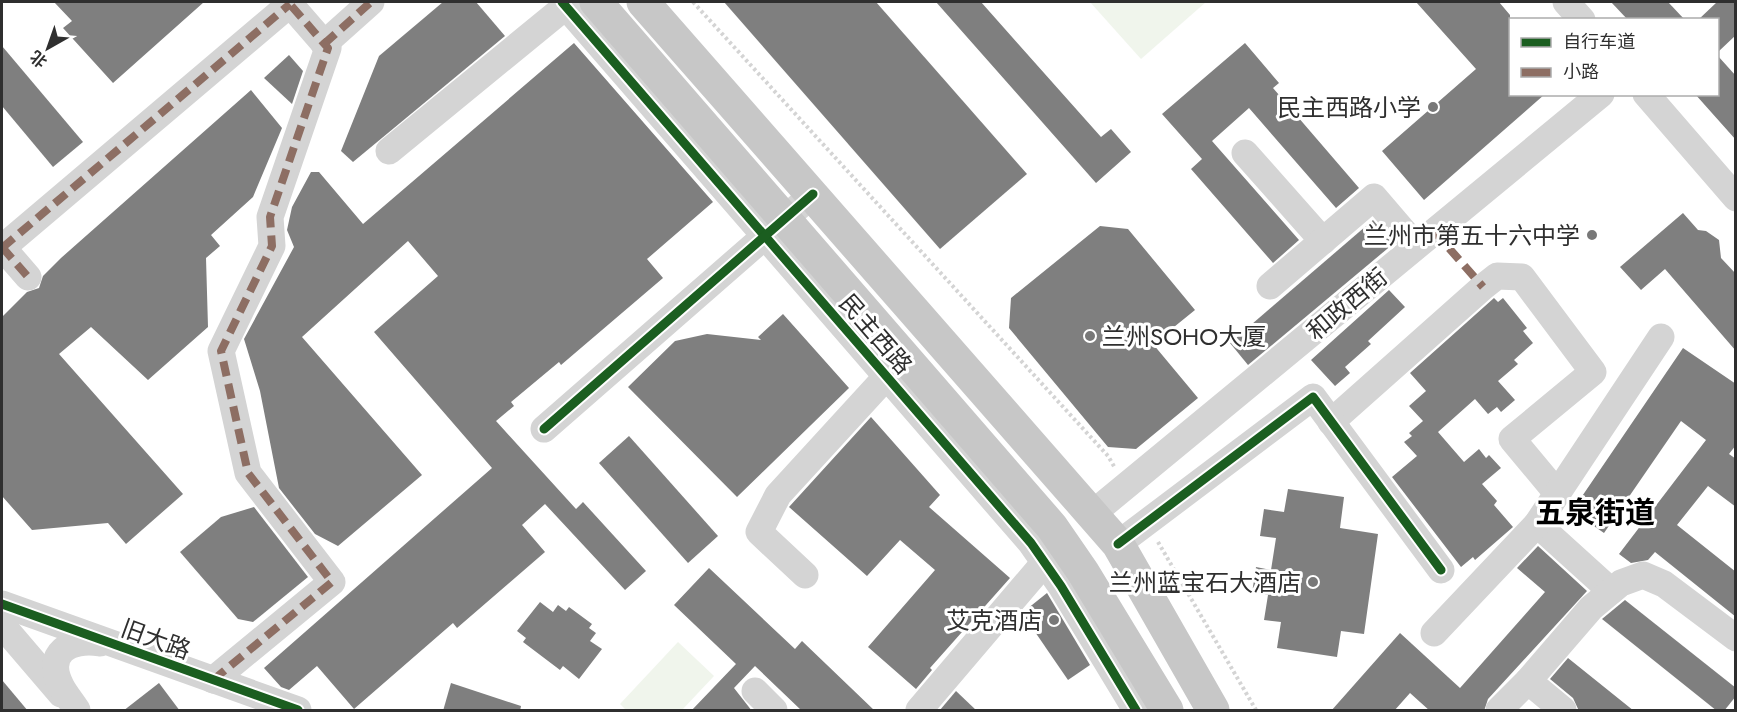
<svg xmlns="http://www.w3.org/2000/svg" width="1737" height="712" font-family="Jost,'Noto Sans SC',sans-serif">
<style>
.green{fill:#f0f5ec}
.building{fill:#7f7f7f}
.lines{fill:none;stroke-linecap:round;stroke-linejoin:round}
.path{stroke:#d4d4d4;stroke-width:4;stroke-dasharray:3 3;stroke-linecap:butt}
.minor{stroke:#d4d4d4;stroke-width:27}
.major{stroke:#c7c7c7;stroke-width:33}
.quiet{stroke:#8d6e63;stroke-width:8;stroke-dasharray:15 8;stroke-linecap:butt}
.cycleway-casing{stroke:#fff;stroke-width:13}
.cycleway{stroke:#1b5e20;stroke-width:9}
.poi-dot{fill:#787878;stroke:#fff;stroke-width:2}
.labels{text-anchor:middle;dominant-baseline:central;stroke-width:6;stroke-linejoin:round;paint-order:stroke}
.poi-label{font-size:24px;fill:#2f2f2f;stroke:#fff;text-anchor:end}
.street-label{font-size:24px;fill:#2f2f2f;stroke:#fff}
.district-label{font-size:30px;font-weight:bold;fill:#000;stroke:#fff}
</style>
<rect width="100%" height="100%" fill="#fff"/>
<!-- green -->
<g class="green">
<path d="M 1090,2 L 1206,2 L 1141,59 Z"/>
<path d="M 678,642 L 714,676 L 682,710 L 626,710 L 620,704 Z"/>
</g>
<!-- building -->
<g class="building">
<path d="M 54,2 L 204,2 L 113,83 L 63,28 L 72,21 Z"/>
<path d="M 443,2 L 476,2 L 505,36 L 353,162 L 341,151 L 379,56 Z"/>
<path d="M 724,2 L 876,2 L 1027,174 L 940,249 Z"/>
<path d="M 936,2 L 981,2 L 1101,137 L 1111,129 L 1131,152 L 1096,183 Z"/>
<path d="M 1416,2 L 1499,2 L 1510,15 L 1510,94 L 1545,94 L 1424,200 L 1382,151 L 1476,69 Z"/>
<path d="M 1611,2 L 1668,2 L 1685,20 L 1628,20 Z"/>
<path d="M 1717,2 L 1736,2 L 1736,35 L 1718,52 L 1718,20 L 1698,20 Z"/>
<path d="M 574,43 L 713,202 L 647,259 L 663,278 L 561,365 L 559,362 L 511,402 L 514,406 L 496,421 L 576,509 L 583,502 L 646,571 L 625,590 L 545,504 L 522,525 L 545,552 L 457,628 L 453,623 L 354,709 L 317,666 L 289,690 L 281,687 L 264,668 L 492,468 L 374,332 L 438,276 L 408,241 L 302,337 L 422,475 L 338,546 L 315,534 L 279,488 L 260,391 L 244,339 L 294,247 L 287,230 L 292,207 L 311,172 L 319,172 L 363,224 Z"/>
<path d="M 1245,43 L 1279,83 L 1273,88 L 1359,188 L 1336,208 L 1249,108 L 1212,141 L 1299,240 L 1273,263 L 1191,169 L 1202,159 L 1162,114 Z"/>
<path d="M 2,46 L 83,142 L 53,167 L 2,106 Z"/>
<path d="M 289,55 L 303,71 L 292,104 L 264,78 Z"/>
<path d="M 1718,56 L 1736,76 L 1736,140 L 1695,94 L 1718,94 Z"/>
<path d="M 251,90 L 282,128 L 253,197 L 211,235 L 220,246 L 206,258 L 208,327 L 148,380 L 91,327 L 59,354 L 183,494 L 126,544 L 108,523 L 32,530 L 2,496 L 2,317 L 27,292 L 39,288 L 43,276 L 61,258 Z"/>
<path d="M 1683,213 L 1698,230 L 1706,231 L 1719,240 L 1721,258 L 1736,274 L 1736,351 L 1665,269 L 1641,290 L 1620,267 Z"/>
<path d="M 1373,220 L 1393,244 L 1248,365 L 1230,343 Z"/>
<path d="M 1100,226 L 1128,229 L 1195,310 L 1153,344 L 1198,398 L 1136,449 L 1108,447 L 1009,328 L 1011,298 Z"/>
<path d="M 1389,290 L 1405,307 L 1368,341 L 1371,344 L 1345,367 L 1350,373 L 1335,386 L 1311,360 Z"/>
<path d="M 1494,298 L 1498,302 L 1503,298 L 1527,328 L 1523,331 L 1533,343 L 1514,360 L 1518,364 L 1498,381 L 1515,400 L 1501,412 L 1497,407 L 1488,414 L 1475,399 L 1438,432 L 1464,462 L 1479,449 L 1486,458 L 1489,455 L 1501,468 L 1482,484 L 1497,501 L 1494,505 L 1513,527 L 1475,560 L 1473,557 L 1461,567 L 1392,477 L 1417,456 L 1404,442 L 1412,436 L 1409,433 L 1423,421 L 1409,406 L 1426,391 L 1410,373 Z"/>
<path d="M 783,314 L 849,388 L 737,497 L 628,387 L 675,341 L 707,334 L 761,340 L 758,337 Z"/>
<path d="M 1683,348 L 1736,384 L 1736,445 L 1729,454 L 1736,459 L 1736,507 L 1708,486 L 1677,525 L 1736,572 L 1736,617 L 1655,552 L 1648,560 L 1631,563 L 1619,554 L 1706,440 L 1681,421 L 1604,533 L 1572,511 Z"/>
<path d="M 871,417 L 940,495 L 929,507 L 1010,578 L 930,668 L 932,670 L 916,689 L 868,647 L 935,570 L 900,540 L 867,576 L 789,507 Z"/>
<path d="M 629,436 L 718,536 L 688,563 L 599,463 Z"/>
<path d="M 1288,489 L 1344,497 L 1340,528 L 1378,534 L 1364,634 L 1341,631 L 1337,657 L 1277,648 L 1281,622 L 1264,620 L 1268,595 L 1252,593 L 1256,567 L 1271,570 L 1276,538 L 1260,536 L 1264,509 L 1284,512 Z"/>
<path d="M 254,507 L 308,577 L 253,622 L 238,619 L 180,552 L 221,517 Z"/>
<path d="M 1538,546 L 1587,591 L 1488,699 L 1484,711 L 1430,711 L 1410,693 L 1394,711 L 1331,711 L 1400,633 L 1460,688 L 1545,592 L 1517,568 Z"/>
<path d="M 709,568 L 795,649 L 802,641 L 875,711 L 802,711 L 755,666 L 734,688 L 752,711 L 691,711 L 736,664 L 674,605 Z"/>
<path d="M 1047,593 L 1090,665 L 1068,680 L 1022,613 Z"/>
<path d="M 1625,600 L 1736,688 L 1736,696 L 1724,711 L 1717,711 L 1602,619 Z"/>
<path d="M 540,602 L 553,612 L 558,605 L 566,611 L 569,607 L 592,624 L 589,628 L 596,633 L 590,641 L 602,649 L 579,679 L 563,666 L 560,670 L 523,642 L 526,638 L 517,631 Z"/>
<path d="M 1568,658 L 1634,711 L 1579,711 L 1573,698 L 1550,679 Z"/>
<path d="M 2,680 L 28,711 L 2,711 Z"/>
<path d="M 159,683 L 180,711 L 123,711 Z"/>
<path d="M 451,683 L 521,706 L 520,711 L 443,711 Z"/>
<path d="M 956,691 L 977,711 L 940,710 Z"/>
</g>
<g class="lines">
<!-- path -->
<g class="path">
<path d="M 693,2 L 1108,456 L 1115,468"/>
<path d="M 1158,542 L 1256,710"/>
</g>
<!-- minor -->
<g class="minor">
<path d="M 562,2 L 1031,543 L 1061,586 L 1136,710"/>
<path d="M 1566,2 L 1582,20"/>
<path d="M 324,44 L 371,2"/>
<path d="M 1646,94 L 1736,198"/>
<path d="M 389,151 L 566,6"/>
<path d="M 1245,153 L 1323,241"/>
<path d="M 2,247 L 28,277"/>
<path d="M 2,248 L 290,4"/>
<path d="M 1270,286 L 1374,197 L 1416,246"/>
<path d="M 1331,422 L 1483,287 L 1497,276 L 1522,277 L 1593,372 L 1512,439 L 1557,493"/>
<path d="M 544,429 L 813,194"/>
<path d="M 1092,514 L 1601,94"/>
<path d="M 1537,524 L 1611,591"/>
<path d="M 1118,544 L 1313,397 L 1441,570"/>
<path d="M 805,575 L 759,532 L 778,495 L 887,376"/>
<path d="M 2,604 L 298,710"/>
<path d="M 2,625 L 61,694"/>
<path d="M 1434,633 L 1537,524 L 1661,337"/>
<path d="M 213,680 L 332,582 L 248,473 L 221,351 L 272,246 L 270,217 L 328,48 L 288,2"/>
<path d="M 755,691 L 774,710"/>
<path d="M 77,710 C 72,702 65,694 61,686 C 44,653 70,638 100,643"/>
<path d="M 919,710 L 1056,549"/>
<path d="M 1499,710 L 1528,681"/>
<path d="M 1563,710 L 1528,681 L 1591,608 L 1621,583 L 1643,575 L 1664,584 L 1736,638"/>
</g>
<!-- major -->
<g class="major">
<path d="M 596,2 L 1052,527 L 1083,572 L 1167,710"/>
<path d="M 643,2 L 1118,544 L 1213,710"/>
</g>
<!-- quiet -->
<g class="quiet">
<path d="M 324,44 L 371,2"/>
<path d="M 1434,231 L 1483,287"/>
<path d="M 2,247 L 28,277"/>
<path d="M 2,248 L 290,4"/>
<path d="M 213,680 L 332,582 L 248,473 L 221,351 L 272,246 L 270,217 L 328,48 L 288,2"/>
</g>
<defs>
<g id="cycleway">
<path d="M 562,2 L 1031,543 L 1061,586 L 1136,710"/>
<path d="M 544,429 L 813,194"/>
<path d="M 1118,544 L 1313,397 L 1441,570"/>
<path d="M 2,604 L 298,710"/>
</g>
</defs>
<!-- cycleway casing -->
<use href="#cycleway" class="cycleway-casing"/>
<!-- cycleway -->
<use href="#cycleway" class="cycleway"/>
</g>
<!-- markers -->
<g class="poi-dot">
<circle cx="1433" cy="107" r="6"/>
<circle cx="1592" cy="235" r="6"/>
<circle cx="1090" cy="336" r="6"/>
<circle cx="1313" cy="582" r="6"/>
<circle cx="1054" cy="620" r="6"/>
</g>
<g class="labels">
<!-- poi labels -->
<g class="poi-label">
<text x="1421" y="107">民主西路小学</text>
<text x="1580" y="235">兰州市第五十六中学</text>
<text x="1102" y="336" text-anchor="start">兰州SOHO大厦</text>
<text x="1301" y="582">兰州蓝宝石大酒店</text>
<text x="1042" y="620">艾克酒店</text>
</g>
<!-- street labels -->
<g class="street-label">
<text transform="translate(1347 304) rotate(-40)">和政西街</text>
<text transform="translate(876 334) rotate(49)">民主西路</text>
<text transform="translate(156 639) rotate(20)">旧大路</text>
</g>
<!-- district labels -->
<g class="district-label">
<text x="1595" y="512">五泉街道</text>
</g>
</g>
<!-- border -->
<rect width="1737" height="712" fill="none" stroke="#2f2f2f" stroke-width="6"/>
<!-- legend -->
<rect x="1509" y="18" width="210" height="78" fill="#ffffff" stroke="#acacac" stroke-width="1.5"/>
<rect x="1521" y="38" width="30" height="9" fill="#1b5e20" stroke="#acacac" stroke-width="1.5"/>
<text x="1563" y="48" font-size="18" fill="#2f2f2f">自行车道</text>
<rect x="1521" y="68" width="30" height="9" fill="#8d6e63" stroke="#acacac" stroke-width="1.5"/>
<text x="1563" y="78" font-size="18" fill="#2f2f2f">小路</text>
<!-- north arrow -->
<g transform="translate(48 48) rotate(220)" stroke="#ffffff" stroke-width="4.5" paint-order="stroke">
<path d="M0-4.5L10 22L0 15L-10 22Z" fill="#2f2f2f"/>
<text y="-9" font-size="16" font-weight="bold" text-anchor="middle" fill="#2f2f2f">北</text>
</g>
</svg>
